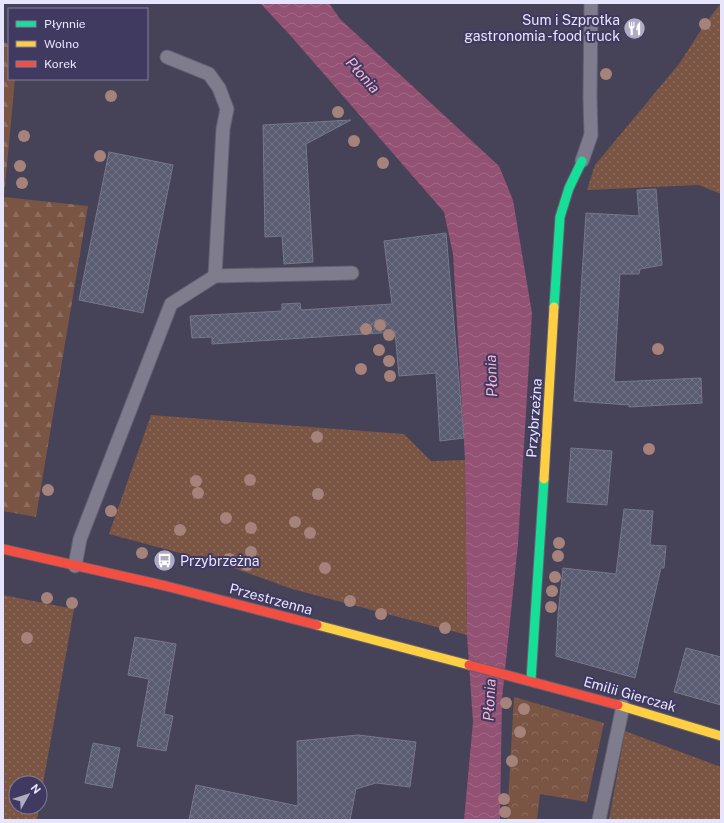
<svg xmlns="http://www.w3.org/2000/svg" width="724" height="823" font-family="'Public Sans',sans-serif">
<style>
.grass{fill:url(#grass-dots)}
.forest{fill:url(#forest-firs)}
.park{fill:url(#park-crowns)}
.water{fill:url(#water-waves)}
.building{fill:url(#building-cross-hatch);stroke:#767789}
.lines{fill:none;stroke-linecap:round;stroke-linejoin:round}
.lane-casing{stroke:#636072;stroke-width:15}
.fast-casing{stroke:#636072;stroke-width:11}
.slow-casing{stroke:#636072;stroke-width:11}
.jam-casing{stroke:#636072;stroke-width:11}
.lane{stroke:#7f7d8d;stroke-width:13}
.fast{stroke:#16e098;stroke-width:9}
.slow{stroke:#ffcf43;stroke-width:9}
.jam{stroke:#f24e42;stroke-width:9}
.tree{fill:#a5827a}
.labels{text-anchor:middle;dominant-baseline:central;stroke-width:4;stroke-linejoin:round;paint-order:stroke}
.poi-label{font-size:14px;fill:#e7e4fd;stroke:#403a60;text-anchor:end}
.street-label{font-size:14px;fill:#e7e4fd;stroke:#403a60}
.water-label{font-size:15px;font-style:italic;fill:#f5b5d2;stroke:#403a60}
</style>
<defs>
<pattern id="grass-dots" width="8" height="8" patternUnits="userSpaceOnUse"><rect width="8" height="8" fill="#7a5543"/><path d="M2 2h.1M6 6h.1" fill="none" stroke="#8d6d5f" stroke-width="1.8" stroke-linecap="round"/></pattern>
<pattern id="forest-firs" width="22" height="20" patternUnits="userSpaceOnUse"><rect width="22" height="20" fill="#7a5543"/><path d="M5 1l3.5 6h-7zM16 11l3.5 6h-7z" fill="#8d6d5f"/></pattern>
<pattern id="park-crowns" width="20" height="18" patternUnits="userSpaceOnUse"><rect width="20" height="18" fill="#7a5543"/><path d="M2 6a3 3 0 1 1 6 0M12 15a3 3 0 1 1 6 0" fill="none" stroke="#8d6d5f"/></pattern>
<pattern id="water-waves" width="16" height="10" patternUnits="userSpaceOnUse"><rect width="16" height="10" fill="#935174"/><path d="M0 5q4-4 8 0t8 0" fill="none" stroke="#a26a89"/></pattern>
<pattern id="building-cross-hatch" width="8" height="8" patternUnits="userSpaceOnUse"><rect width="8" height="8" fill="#5a5c72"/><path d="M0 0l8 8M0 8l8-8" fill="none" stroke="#727387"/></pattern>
</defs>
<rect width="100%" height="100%" fill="#464258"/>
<!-- grass -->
<g class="grass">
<path d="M 721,3 L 721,194 L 699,185 L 587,190 L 595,165 L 679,64 L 705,24 Z"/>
<path d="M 151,415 L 404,434 L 431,461 L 465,460 L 467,635 L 292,589 L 228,566 L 109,534 Z"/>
<path d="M 3,595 L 74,609 L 40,801 L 40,783 L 16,783 L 16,807 L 39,807 L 37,820 L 3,820 Z"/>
<path d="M 625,731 L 721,767 L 721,820 L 609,820 Z"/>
</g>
<!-- forest -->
<path class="forest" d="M 3,42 L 9,44 L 9,79 L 15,79 L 4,197 L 88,206 L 36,517 L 3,511 Z"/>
<!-- park -->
<path class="park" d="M 514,697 L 604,723 L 587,802 L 540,794 L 537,820 L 507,820 Z"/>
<!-- water -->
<path class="water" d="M 260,3 L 329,3 L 340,19 L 499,166 L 513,200 L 532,313 L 518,544 L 502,699 L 500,820 L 464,820 L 473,722 L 467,635 L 465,460 L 453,254 L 444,212 L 289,34 Z"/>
<!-- building -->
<g class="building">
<path d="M 351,120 L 306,144 L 313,262 L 284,264 L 282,236 L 265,237 L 263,125 Z"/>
<path d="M 109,152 L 173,165 L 143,313 L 79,300 Z"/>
<path d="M 656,189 L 662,265 L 640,269 L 639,274 L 620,274 L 614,382 L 701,378 L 702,403 L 629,407 L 629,405 L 574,401 L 586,213 L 639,216 L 637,190 Z"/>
<path d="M 446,233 L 464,438 L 440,441 L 436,373 L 399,376 L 395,332 L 212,344 L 212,337 L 192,338 L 190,316 L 282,311 L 282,304 L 300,303 L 301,310 L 392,304 L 384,241 Z"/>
<path d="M 571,448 L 612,451 L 607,505 L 567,502 Z"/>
<path d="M 624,509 L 653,511 L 650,545 L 666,546 L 664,568 L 661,568 L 635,678 L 556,656 L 558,615 L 563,568 L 616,574 Z"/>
<path d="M 135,637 L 176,644 L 164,714 L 173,716 L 166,751 L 137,746 L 149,679 L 128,675 Z"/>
<path d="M 686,648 L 721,657 L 721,705 L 674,692 Z"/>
<path d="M 358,735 L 416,742 L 410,787 L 376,783 L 356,789 L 350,820 L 189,820 L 196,785 L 298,806 L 297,741 Z"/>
<path d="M 93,743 L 120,748 L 112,788 L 85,783 Z"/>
</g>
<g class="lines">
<defs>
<g id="lane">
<path d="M 167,57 L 209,74 L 219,88 L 227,109 L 223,129 L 215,276"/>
<path d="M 582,161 L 591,135 L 590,97 L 591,3"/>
<path d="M 75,566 L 80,539 L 171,304 L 215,276 L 352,273"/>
<path d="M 599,820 L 623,706"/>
</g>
<g id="fast">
<path d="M 554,307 L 560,217 L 569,188 L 582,161"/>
<path d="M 531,680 L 544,479"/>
</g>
<g id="slow">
<path d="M 544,479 L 554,307"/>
<path d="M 317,625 L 469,665"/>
<path d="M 618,705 L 721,736"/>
</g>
<g id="jam">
<path d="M 3,549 L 166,586 L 317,625"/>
<path d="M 469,665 L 618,705"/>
</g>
</defs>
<!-- lane casing -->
<use href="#lane" class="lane-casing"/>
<!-- fast casing -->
<use href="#fast" class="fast-casing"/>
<!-- slow casing -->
<use href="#slow" class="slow-casing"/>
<!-- jam casing -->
<use href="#jam" class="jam-casing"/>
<!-- lane -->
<use href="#lane" class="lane"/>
<!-- fast -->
<use href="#fast" class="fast"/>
<!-- slow -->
<use href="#slow" class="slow"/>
<!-- jam -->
<use href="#jam" class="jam"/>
</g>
<!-- trees -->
<g class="tree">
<circle cx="705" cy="24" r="6"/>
<circle cx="606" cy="74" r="6"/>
<circle cx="111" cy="96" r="6"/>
<circle cx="338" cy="112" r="6"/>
<circle cx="24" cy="136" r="6"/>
<circle cx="354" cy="141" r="6"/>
<circle cx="100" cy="156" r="6"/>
<circle cx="383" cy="163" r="6"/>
<circle cx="20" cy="166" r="6"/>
<circle cx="22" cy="183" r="6"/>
<circle cx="380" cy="325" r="6"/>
<circle cx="366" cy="329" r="6"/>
<circle cx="389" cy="335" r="6"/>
<circle cx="658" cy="349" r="6"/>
<circle cx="379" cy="350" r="6"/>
<circle cx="389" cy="361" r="6"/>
<circle cx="361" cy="369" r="6"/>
<circle cx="390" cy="376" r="6"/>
<circle cx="317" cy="437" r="6"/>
<circle cx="649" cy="449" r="6"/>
<circle cx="250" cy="480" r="6"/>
<circle cx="196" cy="481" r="6"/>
<circle cx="48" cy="490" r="6"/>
<circle cx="198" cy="493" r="6"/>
<circle cx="318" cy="494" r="6"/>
<circle cx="111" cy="511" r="6"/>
<circle cx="226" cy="518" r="6"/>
<circle cx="295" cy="522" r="6"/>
<circle cx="251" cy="528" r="6"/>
<circle cx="180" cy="530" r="6"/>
<circle cx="310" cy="533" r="6"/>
<circle cx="559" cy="543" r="6"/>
<circle cx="251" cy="552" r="6"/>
<circle cx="142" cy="553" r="6"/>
<circle cx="558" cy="556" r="6"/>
<circle cx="229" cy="559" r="6"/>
<circle cx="247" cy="565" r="6"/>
<circle cx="325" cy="568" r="6"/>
<circle cx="555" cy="577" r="6"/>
<circle cx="552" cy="591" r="6"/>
<circle cx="47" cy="598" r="6"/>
<circle cx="350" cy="601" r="6"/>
<circle cx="72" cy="603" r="6"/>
<circle cx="551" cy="607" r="6"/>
<circle cx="381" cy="614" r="6"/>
<circle cx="445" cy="628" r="6"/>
<circle cx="27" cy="638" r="6"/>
<circle cx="506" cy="703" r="6"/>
<circle cx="524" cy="709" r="6"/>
<circle cx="520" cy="732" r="6"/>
<circle cx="512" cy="761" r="6"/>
<circle cx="504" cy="799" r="6"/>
<circle cx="505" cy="812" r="6"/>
</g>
<!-- icons -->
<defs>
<symbol id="restaurant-disc" viewBox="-11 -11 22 22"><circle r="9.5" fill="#afabc3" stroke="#403a60"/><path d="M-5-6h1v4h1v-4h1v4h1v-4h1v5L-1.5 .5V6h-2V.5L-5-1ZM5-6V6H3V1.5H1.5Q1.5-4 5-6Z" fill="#fff"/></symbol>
<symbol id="bus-disc" viewBox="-11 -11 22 22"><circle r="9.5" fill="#afabc3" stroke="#403a60"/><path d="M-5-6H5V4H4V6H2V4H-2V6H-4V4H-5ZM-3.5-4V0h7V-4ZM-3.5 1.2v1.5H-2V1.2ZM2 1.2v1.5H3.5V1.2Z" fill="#fff"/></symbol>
</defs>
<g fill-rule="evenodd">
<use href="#restaurant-disc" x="622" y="16" width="25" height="25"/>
<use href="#bus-disc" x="152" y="548" width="25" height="25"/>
</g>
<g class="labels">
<!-- poi labels -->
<g class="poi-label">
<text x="620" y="20">Sum i Szprotka<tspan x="620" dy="16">gastronomia -food truck</tspan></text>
<text x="180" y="561" text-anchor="start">Przybrzeżna</text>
</g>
<!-- street labels -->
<g class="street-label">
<text transform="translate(534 418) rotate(-86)">Przybrzeżna</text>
<text transform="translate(271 599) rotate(15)">Przestrzenna</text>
<text transform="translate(630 694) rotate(16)">Emilii Gierczak</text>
</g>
<!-- water labels -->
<g class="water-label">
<text transform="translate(363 75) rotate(48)">Płonia</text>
<text transform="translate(491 376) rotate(-92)">Płonia</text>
<text transform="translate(489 700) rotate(-87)">Płonia</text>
</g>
</g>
<!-- border -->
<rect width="724" height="823" fill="none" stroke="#e7e4fd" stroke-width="8"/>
<!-- legend -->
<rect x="8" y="8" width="140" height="72" fill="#403a60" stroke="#837e9f"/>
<rect x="16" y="21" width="20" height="6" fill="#16e098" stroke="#837e9f"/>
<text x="44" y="28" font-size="12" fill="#e7e4fd">Płynnie</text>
<rect x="16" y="41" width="20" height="6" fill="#ffcf43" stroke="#837e9f"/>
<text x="44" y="48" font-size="12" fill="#e7e4fd">Wolno</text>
<rect x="16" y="61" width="20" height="6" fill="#f24e42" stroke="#837e9f"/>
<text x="44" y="68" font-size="12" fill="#e7e4fd">Korek</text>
<!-- north arrow -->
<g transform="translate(28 795) rotate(51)"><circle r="19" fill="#403a60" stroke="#837e9f"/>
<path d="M0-3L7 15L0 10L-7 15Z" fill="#afabc3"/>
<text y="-6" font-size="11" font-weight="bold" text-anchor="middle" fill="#e7e4fd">N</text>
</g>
</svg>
